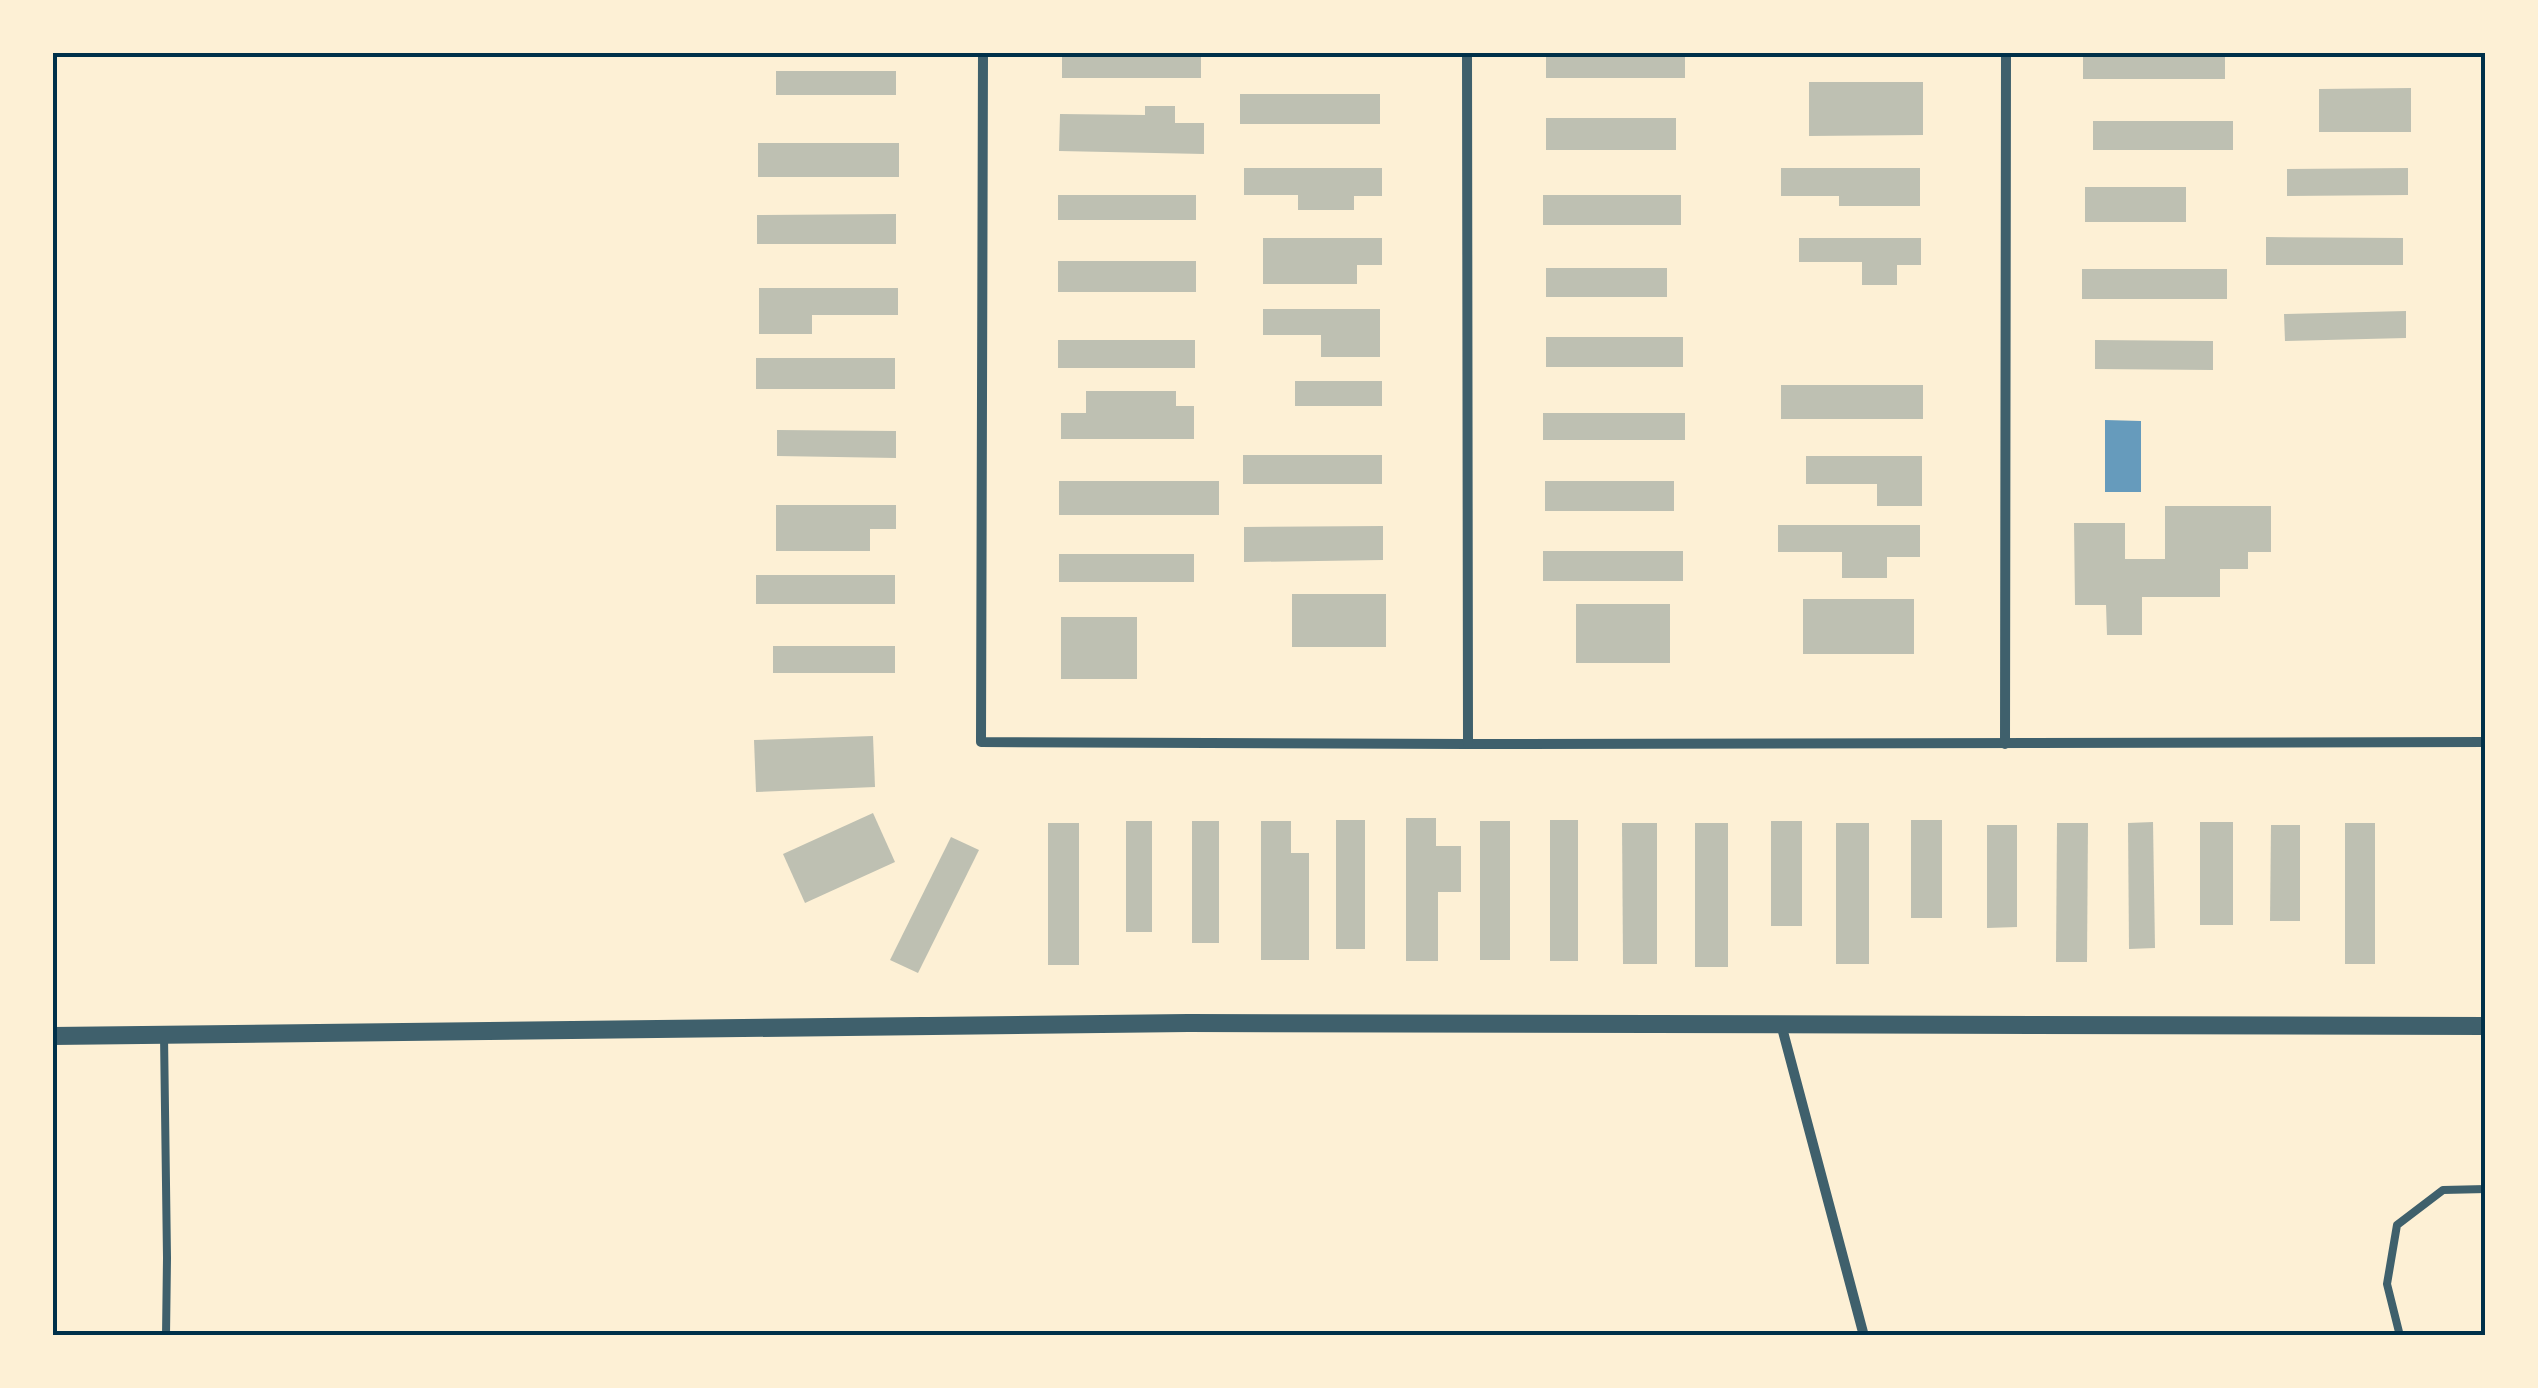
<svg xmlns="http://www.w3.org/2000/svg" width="2538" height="1388" font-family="'PT Sans',sans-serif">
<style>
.water{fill:#669bbc}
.building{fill:#bec0b2}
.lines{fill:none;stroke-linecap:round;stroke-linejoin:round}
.service{stroke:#3f606c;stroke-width:8}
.minor{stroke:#3f606c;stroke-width:10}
.tertiary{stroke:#3f606c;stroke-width:18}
.neatline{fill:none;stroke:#003049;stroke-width:4}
</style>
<rect width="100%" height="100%" fill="#fdf0d5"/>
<!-- water -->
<path class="water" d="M 2105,420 L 2141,421 L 2141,492 L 2105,492 Z"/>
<!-- building -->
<g class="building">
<rect x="1062" y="52" width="139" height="26"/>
<rect x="1546" y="52" width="139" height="26"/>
<rect x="2083" y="52" width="142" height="27"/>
<rect x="776" y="71" width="120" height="24"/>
<path d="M 1809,82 L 1923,82 L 1923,135 L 1809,136 Z"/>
<path d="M 2411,88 L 2411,132 L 2319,132 L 2319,89 Z"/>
<rect x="1240" y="94" width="140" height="30"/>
<path d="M 1145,106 L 1175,106 L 1175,123 L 1204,123 L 1204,154 L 1059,151 L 1060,114 L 1145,115 Z"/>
<rect x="1546" y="118" width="130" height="32"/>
<rect x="2093" y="121" width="140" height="29"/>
<rect x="758" y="143" width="141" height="34"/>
<path d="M 1244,168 L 1382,168 L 1382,196 L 1354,196 L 1354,210 L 1298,210 L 1298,195 L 1244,195 Z"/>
<path d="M 1781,168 L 1920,168 L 1920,206 L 1839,206 L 1839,196 L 1781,196 Z"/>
<path d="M 2408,168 L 2408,195 L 2287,196 L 2287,169 Z"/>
<rect x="2085" y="187" width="101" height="35"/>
<rect x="1058" y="195" width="138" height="25"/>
<rect x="1543" y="195" width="138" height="30"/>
<path d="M 896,214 L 896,244 L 757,244 L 757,215 Z"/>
<path d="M 2266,237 L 2403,238 L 2403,265 L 2266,265 Z"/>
<path d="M 1263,238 L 1382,238 L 1382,265 L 1357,265 L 1357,284 L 1263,284 Z"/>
<path d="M 1799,238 L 1921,238 L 1921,265 L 1897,265 L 1897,285 L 1862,285 L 1862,262 L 1799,262 Z"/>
<rect x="1058" y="261" width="138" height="31"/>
<rect x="1546" y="268" width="121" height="29"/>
<rect x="2082" y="269" width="145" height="30"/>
<path d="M 759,288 L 898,288 L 898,315 L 812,315 L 812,334 L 759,334 Z"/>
<path d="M 1263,309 L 1380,309 L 1380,357 L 1321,357 L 1321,335 L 1263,335 Z"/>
<path d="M 2406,311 L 2406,338 L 2285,341 L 2284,314 Z"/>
<rect x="1546" y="337" width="137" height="30"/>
<rect x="1058" y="340" width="137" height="28"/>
<path d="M 2095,340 L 2213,341 L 2213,370 L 2095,369 Z"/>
<rect x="756" y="358" width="139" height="31"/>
<rect x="1295" y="381" width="87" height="25"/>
<rect x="1781" y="385" width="142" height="34"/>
<path d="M 1086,391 L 1176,391 L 1176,406 L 1194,406 L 1194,439 L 1061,439 L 1061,413 L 1086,413 Z"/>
<rect x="1543" y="413" width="142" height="27"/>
<path d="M 777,430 L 896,431 L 896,458 L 777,456 Z"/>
<rect x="1243" y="455" width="139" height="29"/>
<path d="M 1806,456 L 1922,456 L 1922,506 L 1877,506 L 1877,484 L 1806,484 Z"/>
<rect x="1059" y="481" width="160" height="34"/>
<rect x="1545" y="481" width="129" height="30"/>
<path d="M 776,505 L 896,505 L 896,529 L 870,529 L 870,551 L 776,551 Z"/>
<path d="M 2165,506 L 2271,506 L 2271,552 L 2248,552 L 2248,569 L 2220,569 L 2220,597 L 2142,597 L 2142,635 L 2107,635 L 2106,605 L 2075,605 L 2074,523 L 2125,523 L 2125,559 L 2165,559 Z"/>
<path d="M 1778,525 L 1920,525 L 1920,557 L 1887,557 L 1887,578 L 1842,578 L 1842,552 L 1778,552 Z"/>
<path d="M 1383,526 L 1383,560 L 1244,562 L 1244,527 Z"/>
<rect x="1543" y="551" width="140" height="30"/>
<rect x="1059" y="554" width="135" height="28"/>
<rect x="756" y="575" width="139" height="29"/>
<rect x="1292" y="594" width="94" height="53"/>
<rect x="1803" y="599" width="111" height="55"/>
<rect x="1576" y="604" width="94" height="59"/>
<rect x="1061" y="617" width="76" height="62"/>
<rect x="773" y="646" width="122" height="27"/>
<path d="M 873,736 L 875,787 L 756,792 L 754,740 Z"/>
<path d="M 873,813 L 895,862 L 805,903 L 783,854 Z"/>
<path d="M 1406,818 L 1436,818 L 1436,846 L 1461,846 L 1461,892 L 1438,892 L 1438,961 L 1406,961 Z"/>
<rect x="1336" y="820" width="29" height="129"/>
<rect x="1550" y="820" width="28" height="141"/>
<rect x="1911" y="820" width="31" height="98"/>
<rect x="1126" y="821" width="26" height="111"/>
<rect x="1192" y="821" width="27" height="122"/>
<path d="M 1261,821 L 1291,821 L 1291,853 L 1309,853 L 1309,960 L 1261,960 Z"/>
<rect x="1480" y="821" width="30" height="139"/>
<rect x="1771" y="821" width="31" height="105"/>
<path d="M 2153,822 L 2155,948 L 2129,949 L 2128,823 Z"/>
<rect x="2200" y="822" width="33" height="103"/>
<rect x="1048" y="823" width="31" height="142"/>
<path d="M 1622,823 L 1657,823 L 1657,964 L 1623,964 Z"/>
<rect x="1695" y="823" width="33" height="144"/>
<rect x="1836" y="823" width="33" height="141"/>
<path d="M 2057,823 L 2088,823 L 2087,962 L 2056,962 Z"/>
<rect x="2345" y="823" width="30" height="141"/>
<path d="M 1987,825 L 2017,825 L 2017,927 L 1987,928 Z"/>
<path d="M 2271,825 L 2300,825 L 2300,921 L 2270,921 Z"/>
<path d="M 951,837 L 979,850 L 918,973 L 890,960 Z"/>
</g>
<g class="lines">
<!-- service -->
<g class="service">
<path d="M 164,1035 L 167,1258 L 166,1336"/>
<path d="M 2400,1336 L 2387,1284 L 2397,1225 L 2443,1190 L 2486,1189"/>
</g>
<!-- minor -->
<g class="minor">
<path d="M 983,52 L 981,742 L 1468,744 L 2486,742"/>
<path d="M 1467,52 L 1468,744"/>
<path d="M 2005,744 L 2006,52"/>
<path d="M 1781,1024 L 1864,1336"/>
</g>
<!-- tertiary -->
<path class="tertiary" d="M 52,1036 L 1188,1023 L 2486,1026"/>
</g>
<!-- border -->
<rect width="2538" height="1388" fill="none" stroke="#fdf0d5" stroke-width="110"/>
<rect x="55" y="55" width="2428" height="1278" class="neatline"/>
</svg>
